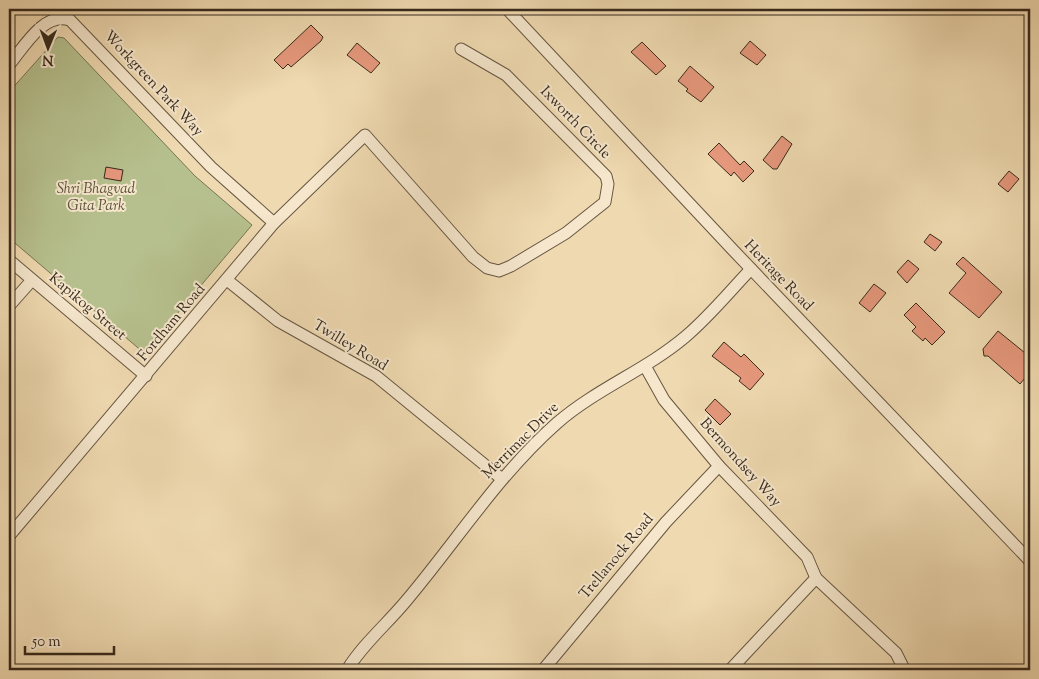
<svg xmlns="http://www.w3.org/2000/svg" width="1039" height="679" font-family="'Sorts Mill Goudy',serif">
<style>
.green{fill:#b6c08e;stroke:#777555}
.building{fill:#e6987c;stroke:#382a1c}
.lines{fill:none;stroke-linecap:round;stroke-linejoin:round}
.minor-casing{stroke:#665641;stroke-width:13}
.minor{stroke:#f5e6cc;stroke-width:11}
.labels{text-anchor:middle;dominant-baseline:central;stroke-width:4;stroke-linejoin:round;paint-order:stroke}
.street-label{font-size:15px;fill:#382a1c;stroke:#f5e6cc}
.park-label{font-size:15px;font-style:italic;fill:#585038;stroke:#f5e6cc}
</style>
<rect width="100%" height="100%" fill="#efd9b0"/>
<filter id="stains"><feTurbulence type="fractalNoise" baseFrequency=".004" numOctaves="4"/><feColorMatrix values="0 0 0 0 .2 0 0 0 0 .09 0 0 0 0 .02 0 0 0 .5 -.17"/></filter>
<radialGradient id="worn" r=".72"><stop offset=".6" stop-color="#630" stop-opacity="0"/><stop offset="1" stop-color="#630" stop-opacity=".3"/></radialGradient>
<!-- green -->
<path class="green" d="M 58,37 L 64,38 L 195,176 L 252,225 L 144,353 L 9,238 L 9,92 Z"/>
<!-- building -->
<g class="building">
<path d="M 311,25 L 323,37 L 321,41 L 291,67 L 288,64 L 283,69 L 274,60 Z"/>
<path d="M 750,41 L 766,55 L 757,65 L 740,53 Z"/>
<path d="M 642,42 L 666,66 L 656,75 L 631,52 Z"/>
<path d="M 357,43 L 380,63 L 371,73 L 347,55 Z"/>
<path d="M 690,66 L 714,87 L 701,102 L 686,91 L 688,89 L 678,81 Z"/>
<path d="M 782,136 L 792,144 L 777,169 L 773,169 L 763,160 Z"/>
<path d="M 719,143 L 740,165 L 744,161 L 754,171 L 743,182 L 734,172 L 731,176 L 708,154 Z"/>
<path d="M 106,167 L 123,170 L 121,181 L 104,178 Z"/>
<path d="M 1009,171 L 1019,179 L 1008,192 L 998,184 Z"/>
<path d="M 930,234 L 942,242 L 935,251 L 924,242 Z"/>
<path d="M 963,257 L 1002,292 L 979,318 L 949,293 L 966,273 L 956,264 Z"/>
<path d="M 908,260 L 919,269 L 907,283 L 897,272 Z"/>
<path d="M 874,284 L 886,293 L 870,312 L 859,303 Z"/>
<path d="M 916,303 L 945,332 L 932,345 L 925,338 L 923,341 L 912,331 L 916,327 L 904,315 Z"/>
<path d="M 998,331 L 1030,357 L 1030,372 L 1020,384 L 988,356 L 984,356 L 983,349 Z"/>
<path d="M 724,342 L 741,357 L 744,354 L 764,374 L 750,390 L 739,381 L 741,378 L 712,356 Z"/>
<path d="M 715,399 L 731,414 L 720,425 L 705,410 Z"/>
</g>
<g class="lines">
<defs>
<g id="minor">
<path d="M 507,9 L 733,250 L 1030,561"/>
<path d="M 9,65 C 24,47 44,11 70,20 L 211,167 L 274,223"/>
<path d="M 9,260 L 146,376"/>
<path d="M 227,280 L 278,321 L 376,376 L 502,479"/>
<path d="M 9,306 L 32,280"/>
<path d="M 645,366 L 664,400 L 719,466 L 807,557 L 816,578"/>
<path d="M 9,536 L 274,223 L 365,135 L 473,257 L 487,268 L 499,271 L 511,266 L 566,233 L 605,202 L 608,184 L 606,176 L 506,75 L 461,49"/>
<path d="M 347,670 C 362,645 387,624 406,601 C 456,542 498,475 557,423 C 596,389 646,370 685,337 C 709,317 730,291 751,269"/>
<path d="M 543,670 L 666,522 L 719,466"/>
<path d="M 730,670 L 816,578 L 896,653 L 903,667 L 901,670"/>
</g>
</defs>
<!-- minor casing -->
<use href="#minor" class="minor-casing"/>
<!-- minor -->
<use href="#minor" class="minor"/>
</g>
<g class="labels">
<!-- street labels -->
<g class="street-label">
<text transform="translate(153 84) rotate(47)">Workgreen Park Way</text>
<text transform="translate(575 123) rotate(46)">Ixworth Circle</text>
<text transform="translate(778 276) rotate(46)">Heritage Road</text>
<text transform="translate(87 307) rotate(40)">Kapikog Street</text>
<text transform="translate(172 323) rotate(-50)">Fordham Road</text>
<text transform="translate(350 346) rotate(31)">Twilley Road</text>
<text transform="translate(521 441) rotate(-45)">Merrimac Drive</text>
<text transform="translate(740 463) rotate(48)">Bermondsey Way</text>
<text transform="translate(617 557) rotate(-50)">Trellanock Road</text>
</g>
<!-- park labels -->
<g class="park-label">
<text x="96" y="189">Shri Bhagvad<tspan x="96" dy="17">Gita Park</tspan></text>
</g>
</g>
<!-- margin -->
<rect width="1039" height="679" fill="none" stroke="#efd9b0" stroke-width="30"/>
<rect x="10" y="10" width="1019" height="659" fill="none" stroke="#382a1c" stroke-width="2.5"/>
<rect x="15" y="15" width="1009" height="649" fill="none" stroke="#382a1c"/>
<!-- north arrow -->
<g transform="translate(48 48) rotate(181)" stroke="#f5e6cc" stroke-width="4" paint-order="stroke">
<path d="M0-4L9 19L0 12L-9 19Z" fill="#382a1c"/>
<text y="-8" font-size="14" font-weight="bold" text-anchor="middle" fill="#382a1c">N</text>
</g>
<!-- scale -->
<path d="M25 646v8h89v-8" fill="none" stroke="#382a1c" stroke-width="2.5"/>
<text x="32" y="646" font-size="15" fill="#382a1c" stroke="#f5e6cc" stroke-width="4" paint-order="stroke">50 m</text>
<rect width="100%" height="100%" filter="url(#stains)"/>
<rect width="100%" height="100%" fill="url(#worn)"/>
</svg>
